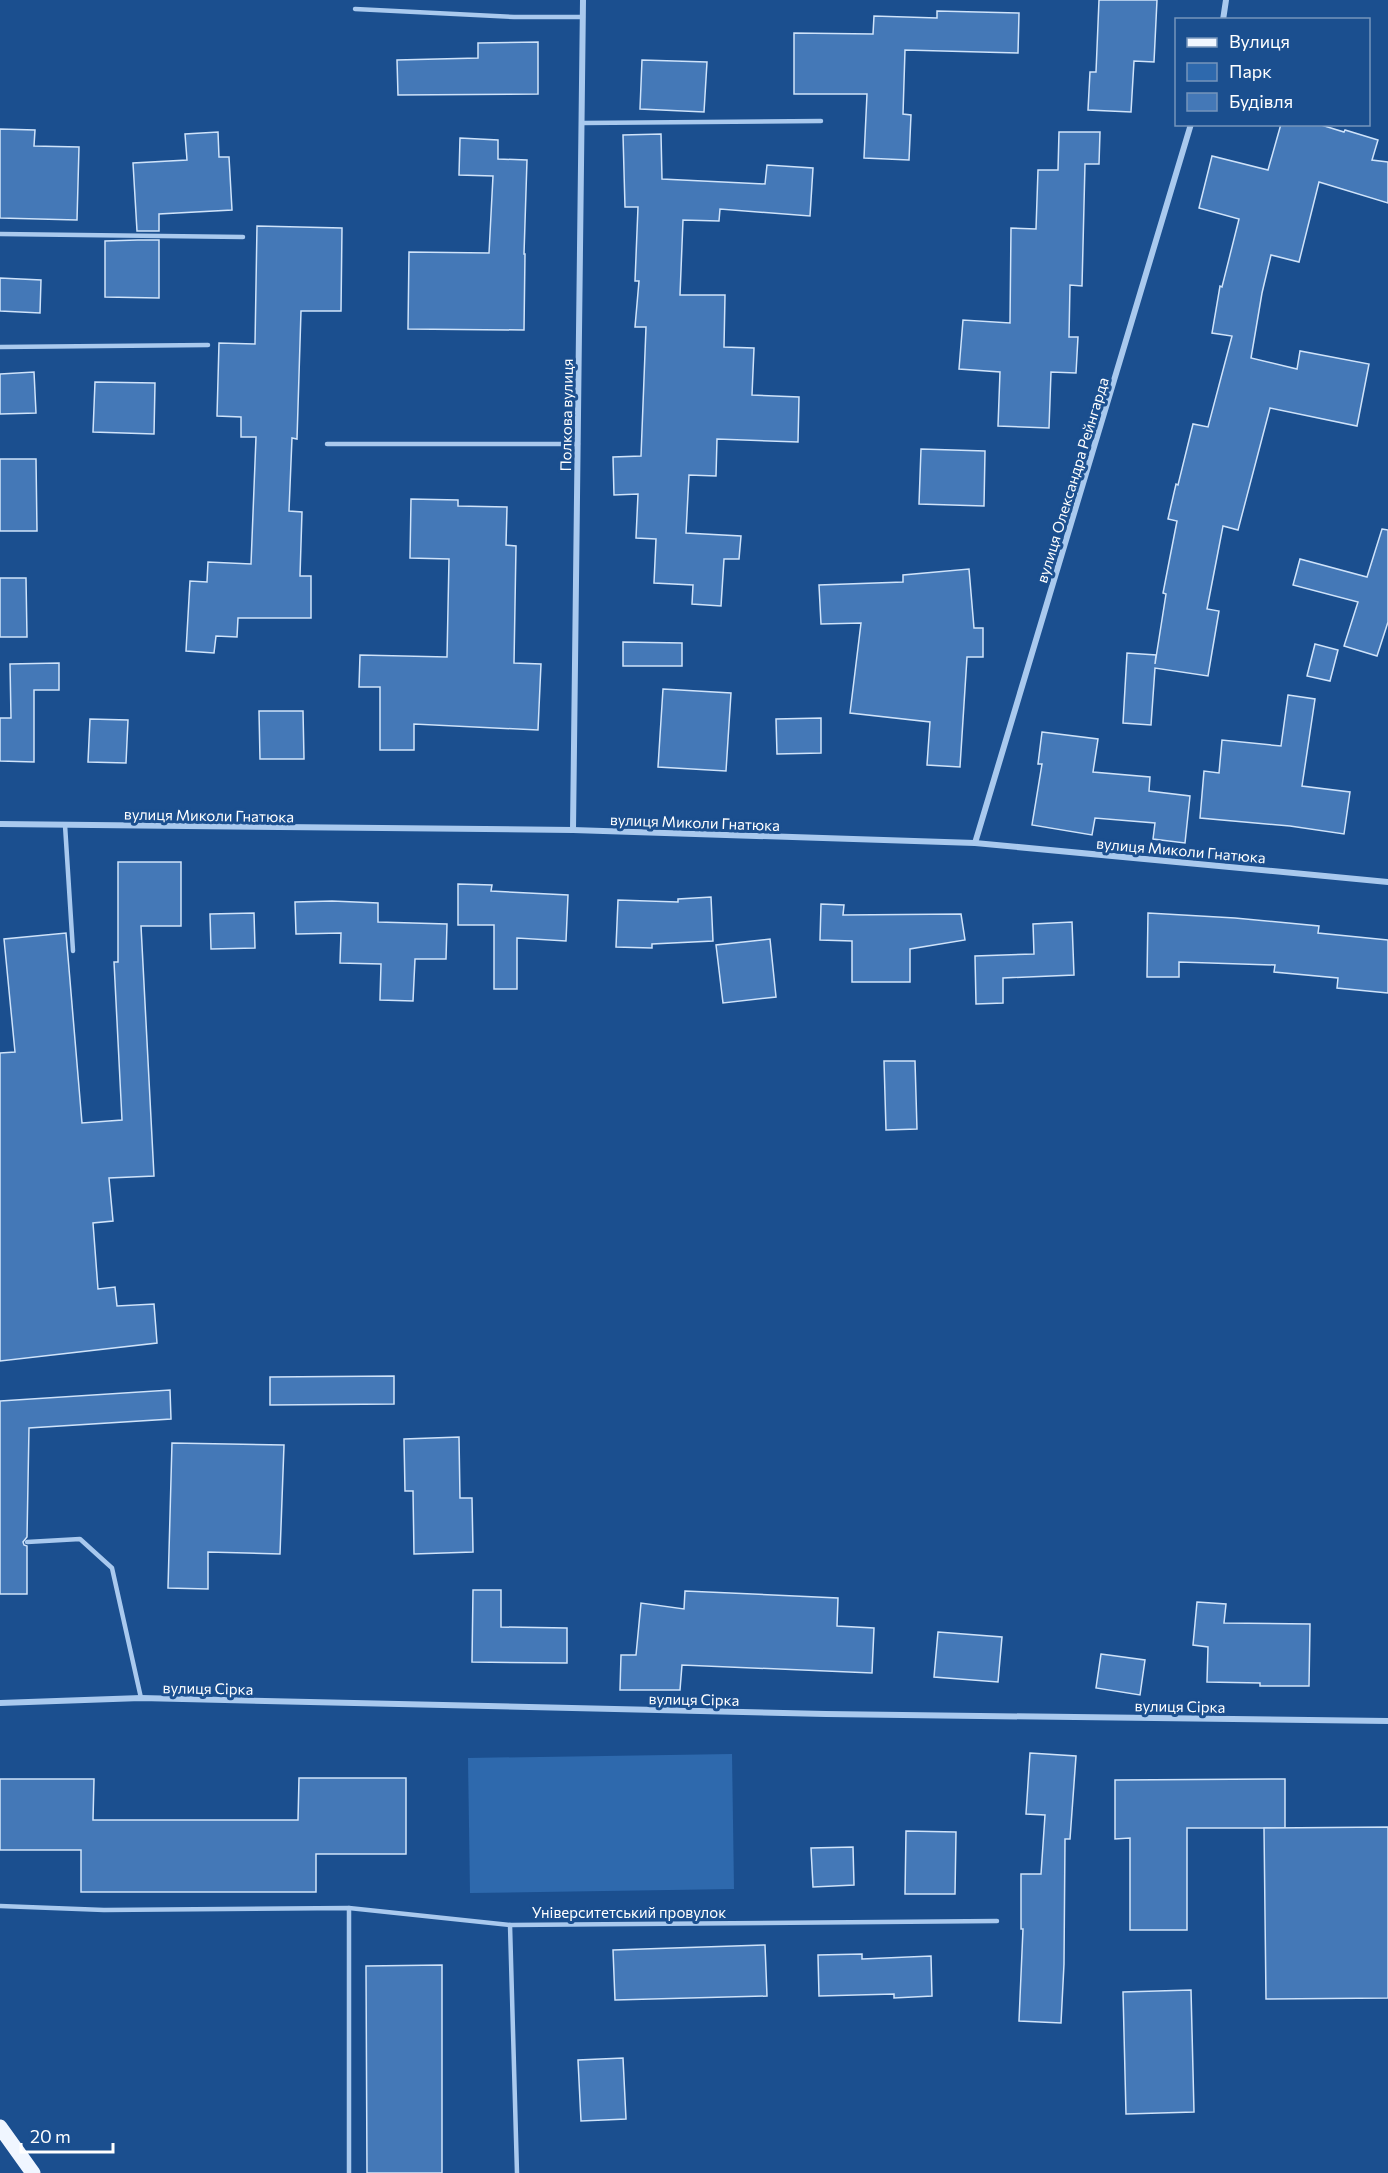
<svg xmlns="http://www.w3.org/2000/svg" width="1388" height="2173" font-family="Commissioner,sans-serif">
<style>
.green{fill:#2e69ad}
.building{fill:#4478b7;stroke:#cfe3fa;stroke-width:1.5}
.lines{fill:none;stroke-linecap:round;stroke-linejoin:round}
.lane{stroke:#a9c9ee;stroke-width:4.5}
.street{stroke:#a9c9ee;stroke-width:6}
.primary{stroke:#f0f6ff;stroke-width:15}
.labels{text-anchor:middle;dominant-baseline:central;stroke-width:6;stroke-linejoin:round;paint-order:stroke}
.street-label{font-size:15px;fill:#fff;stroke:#1b4f8f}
</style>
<rect width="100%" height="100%" fill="#1b4f8f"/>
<!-- green -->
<path class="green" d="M 732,1754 L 734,1889 L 470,1893 L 468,1758 Z"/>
<!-- building -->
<g class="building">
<path d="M 1099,0 L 1157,0 L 1154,62 L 1134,61 L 1131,112 L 1088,110 L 1090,72 L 1096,72 Z"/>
<path d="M 937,11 L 1019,13 L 1018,53 L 905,50 L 903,114 L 911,115 L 909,160 L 864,158 L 867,94 L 794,94 L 794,33 L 873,34 L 874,16 L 937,18 Z"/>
<path d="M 538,42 L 538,94 L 398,95 L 397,60 L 478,58 L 478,43 Z"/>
<path d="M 642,60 L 707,62 L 704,112 L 640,109 Z"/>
<path d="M 1281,124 L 1318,124 L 1344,132 L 1345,130 L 1378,140 L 1372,160 L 1388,162 L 1388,203 L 1319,182 L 1299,262 L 1271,255 L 1262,293 L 1251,358 L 1297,369 L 1300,351 L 1369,364 L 1357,426 L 1270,408 L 1238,530 L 1223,526 L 1207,609 L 1219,611 L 1208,676 L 1155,668 L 1151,725 L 1123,723 L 1127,653 L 1156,655 L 1155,664 L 1166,594 L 1163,593 L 1177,521 L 1168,519 L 1176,484 L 1178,485 L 1193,424 L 1208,427 L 1232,336 L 1212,333 L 1220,286 L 1222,287 L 1239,219 L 1199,208 L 1212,156 L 1268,170 Z"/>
<path d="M 0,129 L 35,130 L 34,146 L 79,147 L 77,220 L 0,218 Z"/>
<path d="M 218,132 L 219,157 L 229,157 L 232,210 L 159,214 L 159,231 L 137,231 L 133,163 L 187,160 L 185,134 Z"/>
<path d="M 1059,132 L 1100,132 L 1099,164 L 1085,164 L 1082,286 L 1070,285 L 1069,337 L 1078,337 L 1076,373 L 1051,372 L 1049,428 L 998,426 L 1000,372 L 959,369 L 963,320 L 1010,323 L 1011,228 L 1036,229 L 1038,170 L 1058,170 Z"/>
<path d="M 661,134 L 662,179 L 765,184 L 767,165 L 813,168 L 810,216 L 720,209 L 719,221 L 683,220 L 680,295 L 725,295 L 724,347 L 754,348 L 752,395 L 799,397 L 798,442 L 717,439 L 716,476 L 689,475 L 686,533 L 741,536 L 739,559 L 724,559 L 721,606 L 692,604 L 693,585 L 654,583 L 656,539 L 636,538 L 638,494 L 614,495 L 613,457 L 641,456 L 646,327 L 635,327 L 639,281 L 635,281 L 638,207 L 625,207 L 623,135 Z"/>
<path d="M 460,138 L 498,140 L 498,159 L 527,160 L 524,254 L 525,254 L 524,330 L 408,329 L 409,252 L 489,253 L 493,176 L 459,175 Z"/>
<path d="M 257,226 L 342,228 L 341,311 L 301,311 L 297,439 L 292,438 L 289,511 L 302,512 L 300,576 L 311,576 L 311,618 L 238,618 L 237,637 L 216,636 L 214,653 L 186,651 L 190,581 L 207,582 L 208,562 L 251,564 L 256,437 L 241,437 L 241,417 L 217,416 L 219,343 L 255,344 Z"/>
<path d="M 138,240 L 159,240 L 159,298 L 105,297 L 105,241 Z"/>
<path d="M 0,278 L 41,280 L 40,313 L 0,311 Z"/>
<path d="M 34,372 L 36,413 L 0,414 L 0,374 Z"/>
<path d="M 95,382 L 155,383 L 154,434 L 93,432 Z"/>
<path d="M 921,449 L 985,451 L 984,506 L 919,504 Z"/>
<path d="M 0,459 L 36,459 L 37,531 L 0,531 Z"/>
<path d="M 411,499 L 458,500 L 458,506 L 507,507 L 506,545 L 516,546 L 514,663 L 541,664 L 538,730 L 414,724 L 414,750 L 380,750 L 380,687 L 359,687 L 360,655 L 447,657 L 449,559 L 410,558 Z"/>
<path d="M 1382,529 L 1388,530 L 1388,622 L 1377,656 L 1344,646 L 1358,602 L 1293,585 L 1300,559 L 1367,577 Z"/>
<path d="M 969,569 L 974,628 L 983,628 L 983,657 L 967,657 L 960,767 L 927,765 L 930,722 L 850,713 L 861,623 L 821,624 L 819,585 L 903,582 L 903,575 Z"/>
<path d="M 0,578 L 26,578 L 27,637 L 0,637 Z"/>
<path d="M 623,642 L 682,643 L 682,666 L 623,666 Z"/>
<path d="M 1315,644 L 1338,650 L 1330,681 L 1307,676 Z"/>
<path d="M 59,663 L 59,690 L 34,690 L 34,762 L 0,761 L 0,718 L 11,718 L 10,664 Z"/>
<path d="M 663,689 L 731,693 L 726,771 L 658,767 Z"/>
<path d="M 1288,695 L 1315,699 L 1302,786 L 1350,792 L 1344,834 L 1290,826 L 1200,818 L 1204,771 L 1219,773 L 1222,740 L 1281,746 Z"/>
<path d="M 259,711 L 303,711 L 304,759 L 260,759 Z"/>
<path d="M 821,718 L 821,753 L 777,754 L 776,719 Z"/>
<path d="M 90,719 L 128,720 L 126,763 L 88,762 Z"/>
<path d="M 1042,732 L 1098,739 L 1093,772 L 1150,777 L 1149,791 L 1190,796 L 1185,843 L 1153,839 L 1155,823 L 1095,818 L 1092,835 L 1032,825 L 1042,764 L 1038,764 Z"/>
<path d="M 118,862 L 181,862 L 181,926 L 141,926 L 154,1176 L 109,1178 L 113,1221 L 93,1223 L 98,1289 L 115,1287 L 117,1306 L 154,1304 L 157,1343 L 0,1361 L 0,1053 L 15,1052 L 4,939 L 66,933 L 82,1123 L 122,1120 L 114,962 L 118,962 Z"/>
<path d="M 458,884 L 492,885 L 491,891 L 568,895 L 566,941 L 517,938 L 517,989 L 494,989 L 494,925 L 458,925 Z"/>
<path d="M 711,897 L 713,941 L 652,944 L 652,948 L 616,947 L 618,900 L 678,902 L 678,899 Z"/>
<path d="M 332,901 L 378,903 L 378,922 L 447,924 L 446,959 L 415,959 L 413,1001 L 380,1000 L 381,964 L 340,963 L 341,933 L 296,934 L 295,902 Z"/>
<path d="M 821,904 L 844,905 L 843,915 L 961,914 L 965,940 L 910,949 L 910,982 L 852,982 L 852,941 L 820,940 Z"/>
<path d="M 254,913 L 255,948 L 211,949 L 210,914 Z"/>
<path d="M 1148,913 L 1235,918 L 1319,926 L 1318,933 L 1388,940 L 1388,993 L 1337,988 L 1338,978 L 1274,972 L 1275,965 L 1179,962 L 1179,977 L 1147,977 Z"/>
<path d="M 1072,922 L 1074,975 L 1003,978 L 1003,1003 L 976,1004 L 975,956 L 1034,954 L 1033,924 Z"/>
<path d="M 770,939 L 776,997 L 723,1003 L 716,945 Z"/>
<path d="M 884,1061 L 915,1061 L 917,1129 L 886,1130 Z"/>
<path d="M 394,1376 L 394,1404 L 270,1405 L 270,1377 Z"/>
<path d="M 170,1390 L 171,1419 L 29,1428 L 27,1537 L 23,1542 L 24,1545 L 27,1546 L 27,1594 L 0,1594 L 0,1401 Z"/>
<path d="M 459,1437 L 460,1498 L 472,1498 L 473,1552 L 414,1554 L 413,1491 L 405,1491 L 404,1439 Z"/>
<path d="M 172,1443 L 284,1445 L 280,1554 L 208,1552 L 208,1589 L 168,1588 Z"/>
<path d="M 473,1590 L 501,1590 L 501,1627 L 567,1628 L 567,1663 L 472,1662 Z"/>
<path d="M 685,1591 L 838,1598 L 837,1626 L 874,1628 L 872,1673 L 682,1665 L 680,1690 L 620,1690 L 621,1655 L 636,1655 L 641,1603 L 684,1609 Z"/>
<path d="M 1197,1602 L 1226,1604 L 1224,1623 L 1310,1624 L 1309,1686 L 1260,1686 L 1260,1683 L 1207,1682 L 1208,1647 L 1193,1645 Z"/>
<path d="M 938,1632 L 1002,1637 L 998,1682 L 934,1677 Z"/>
<path d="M 1101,1654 L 1145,1660 L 1140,1695 L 1096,1688 Z"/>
<path d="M 1030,1753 L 1076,1756 L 1070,1839 L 1065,1839 L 1064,1964 L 1061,2023 L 1019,2021 L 1023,1929 L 1021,1929 L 1021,1874 L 1041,1874 L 1045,1815 L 1026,1814 Z"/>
<path d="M 299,1778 L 406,1778 L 406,1854 L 316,1854 L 316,1892 L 81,1892 L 81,1850 L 0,1850 L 0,1779 L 94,1779 L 93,1820 L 298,1820 Z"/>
<path d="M 1285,1779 L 1285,1828 L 1187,1828 L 1187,1930 L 1130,1930 L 1130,1838 L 1115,1839 L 1115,1780 Z"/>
<path d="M 1388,1827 L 1388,1998 L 1266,1999 L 1264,1828 Z"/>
<path d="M 906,1831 L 956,1832 L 955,1894 L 905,1894 Z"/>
<path d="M 853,1847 L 854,1885 L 813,1887 L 811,1848 Z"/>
<path d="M 765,1945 L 767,1996 L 615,2000 L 613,1950 Z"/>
<path d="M 862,1954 L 862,1959 L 931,1956 L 932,1996 L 894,1998 L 894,1994 L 819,1996 L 818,1955 Z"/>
<path d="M 442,1965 L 442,2173 L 367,2173 L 366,1966 Z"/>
<path d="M 1191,1990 L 1194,2112 L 1126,2114 L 1123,1992 Z"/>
<path d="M 623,2058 L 626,2119 L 581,2121 L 578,2060 Z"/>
</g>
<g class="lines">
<!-- lane -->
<g class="lane">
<path d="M 355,9 L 514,17 L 583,17"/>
<path d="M 582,123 L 821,121"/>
<path d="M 0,234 L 243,237"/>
<path d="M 0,347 L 208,345"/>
<path d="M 327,444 L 578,444"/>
<path d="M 65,825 L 73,951"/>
<path d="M 27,1542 L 80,1539 L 112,1568 L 141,1698"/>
<path d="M 0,1906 L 104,1910 L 349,1908 L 349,2173"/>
<path d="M 349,1908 L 510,1925"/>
<path d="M 517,2173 L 510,1925 L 997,1921"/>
</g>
<!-- street -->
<g class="street">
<path d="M 1223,20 L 1226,0"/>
<path d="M 0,824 L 573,830 L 975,843 L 1388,882"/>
<path d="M 573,830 L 583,0"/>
<path d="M 975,843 L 1191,124"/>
<path d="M 0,1703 L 141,1698 L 826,1714 L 1388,1721"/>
</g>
<!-- primary -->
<path class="primary" d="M 0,2127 L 33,2173"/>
</g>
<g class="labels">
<!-- street labels -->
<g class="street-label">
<text transform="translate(566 415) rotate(-89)">Полкова вулиця</text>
<text transform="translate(1072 480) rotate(-73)">вулиця Олександра Рейнгарда</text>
<text transform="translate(209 815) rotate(1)">вулиця Миколи Гнатюка</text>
<text transform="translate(695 822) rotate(2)">вулиця Миколи Гнатюка</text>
<text transform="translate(1181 850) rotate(5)">вулиця Миколи Гнатюка</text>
<text transform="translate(208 1688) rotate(1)">вулиця Сірка</text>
<text transform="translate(694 1699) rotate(1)">вулиця Сірка</text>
<text transform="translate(1180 1706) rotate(1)">вулиця Сірка</text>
<text x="629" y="1912">Університетський провулок</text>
</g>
</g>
<!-- legend -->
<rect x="1175" y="18" width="195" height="108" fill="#1b4f8f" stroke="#7695bc" stroke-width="1.5"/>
<rect x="1187" y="38" width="30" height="9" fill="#f0f6ff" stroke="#7695bc" stroke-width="1.5"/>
<text x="1229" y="48" font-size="18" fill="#ffffff">Вулиця</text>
<rect x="1187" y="63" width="30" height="18" fill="#2e69ad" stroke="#7695bc" stroke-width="1.5"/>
<text x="1229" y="78" font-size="18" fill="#ffffff">Парк</text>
<rect x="1187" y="93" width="30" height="18" fill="#4478b7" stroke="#7695bc" stroke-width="1.5"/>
<text x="1229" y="108" font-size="18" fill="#ffffff">Будівля</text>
<!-- scale -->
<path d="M21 2143v9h92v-9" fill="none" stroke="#ffffff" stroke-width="3"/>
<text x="30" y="2143" font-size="18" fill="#ffffff" stroke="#1b4f8f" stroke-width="4.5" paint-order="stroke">20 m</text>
</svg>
